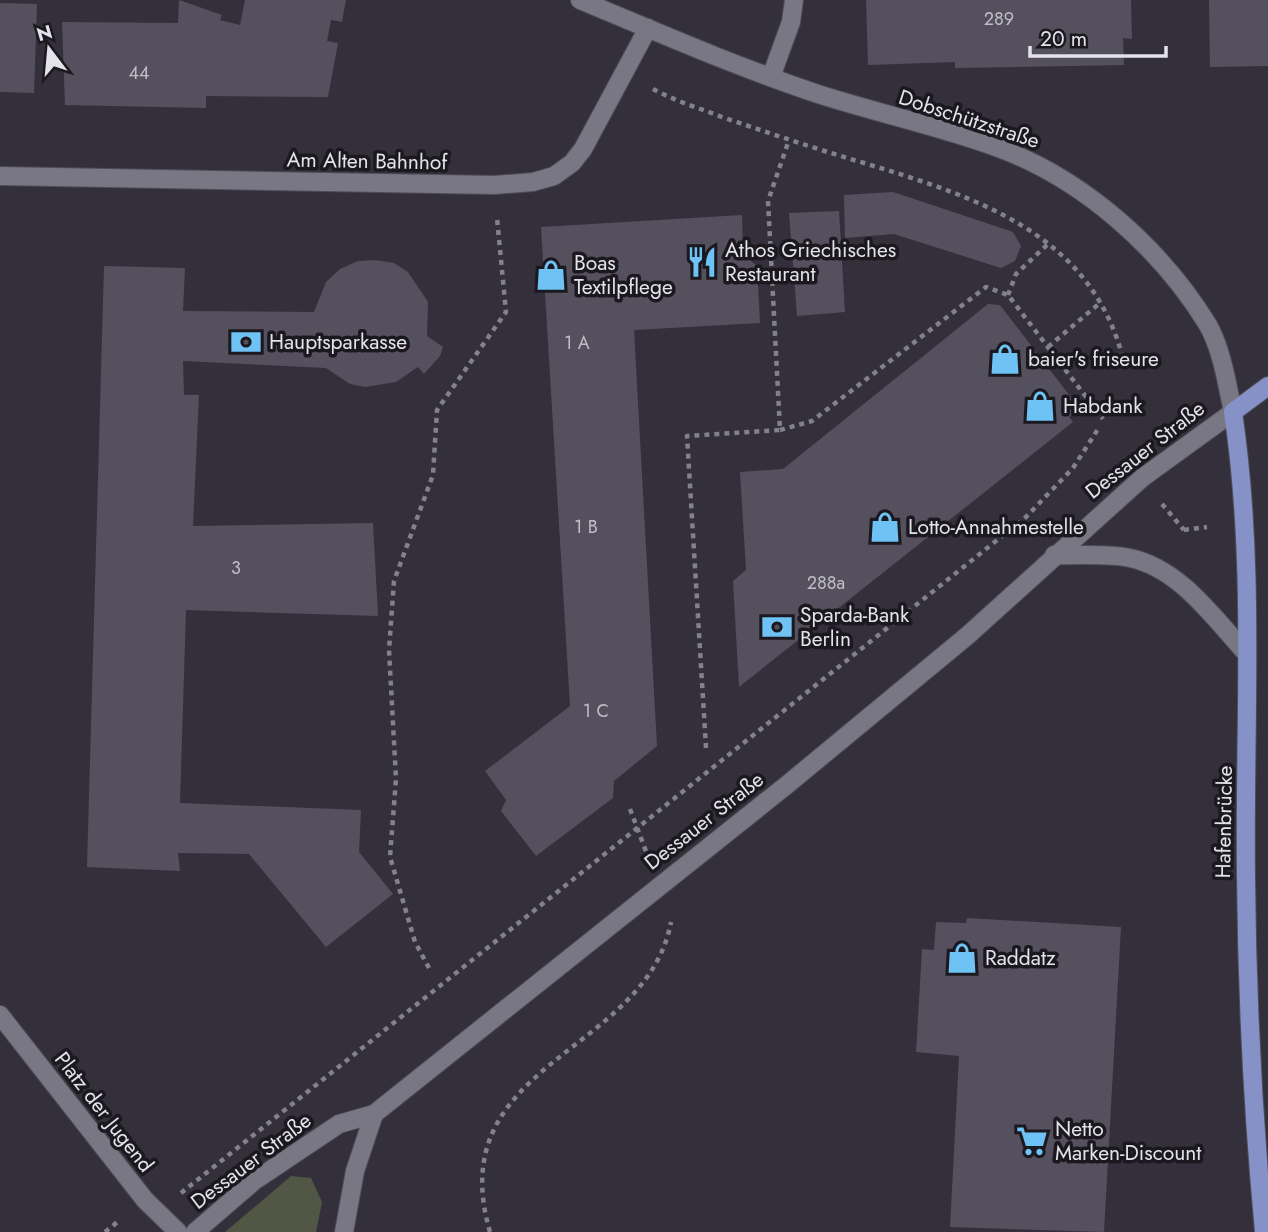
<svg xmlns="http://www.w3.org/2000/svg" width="1268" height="1232" font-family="Jost,sans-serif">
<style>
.grass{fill:#515645}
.building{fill:#54505e}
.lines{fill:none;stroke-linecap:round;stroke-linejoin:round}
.minor-casing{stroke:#4f4d57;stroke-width:20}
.major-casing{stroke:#4f4d57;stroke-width:20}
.path{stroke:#83818b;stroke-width:4.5;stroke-dasharray:5 5;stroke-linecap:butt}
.minor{stroke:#7a7785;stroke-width:18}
.major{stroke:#8591c7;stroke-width:18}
.labels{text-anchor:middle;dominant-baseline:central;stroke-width:7;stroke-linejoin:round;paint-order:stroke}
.number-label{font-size:18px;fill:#c0bec7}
.street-label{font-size:21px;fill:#e4e2ea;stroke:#1b191f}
.poi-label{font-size:21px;fill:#e4e2ea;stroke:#1b191f;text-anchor:start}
</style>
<rect width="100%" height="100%" fill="#33303c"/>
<!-- grass -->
<path class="grass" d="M 291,1176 L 311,1178 L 322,1202 L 316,1232 L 225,1232 Z"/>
<!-- building -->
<g class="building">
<path d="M 179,0 L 222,15 L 220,20 L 240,25 L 245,0 L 346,0 L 342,22 L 331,20 L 327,41 L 338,43 L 328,97 L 206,96 L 206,108 L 65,105 L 62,22 L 178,23 Z"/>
<path d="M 866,0 L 1131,0 L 1132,39 L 1123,38 L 1124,65 L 955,68 L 955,62 L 868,65 Z"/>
<path d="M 1209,0 L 1268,0 L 1268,66 L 1210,67 Z"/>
<path d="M 0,3 L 37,4 L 34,93 L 0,92 Z"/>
<path d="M 893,192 L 1013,232 L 1021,246 L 1015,261 L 1001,268 L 894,234 L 845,238 L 844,195 Z"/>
<path d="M 839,211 L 845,312 L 797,316 L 789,213 Z"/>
<path d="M 742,215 L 743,254 L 757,266 L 760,323 L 634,330 L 657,746 L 614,781 L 613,798 L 536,856 L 501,811 L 506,800 L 485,771 L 570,706 L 541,227 Z"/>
<path d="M 375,260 L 394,263 L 408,272 L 428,302 L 427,336 L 443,347 L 440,356 L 424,374 L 418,367 L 396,382 L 365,387 L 350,384 L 326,368 L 183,361 L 184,395 L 199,395 L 193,526 L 373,523 L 378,616 L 186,610 L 180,803 L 361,810 L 359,852 L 393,894 L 326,947 L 249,854 L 178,853 L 180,871 L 87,867 L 104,266 L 185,268 L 183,311 L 314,312 L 326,282 L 340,269 L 358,261 Z"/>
<path d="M 988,304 L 1000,305 L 1070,396 L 1079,409 L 1069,417 L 1073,422 L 739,687 L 733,581 L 746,570 L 740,472 L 783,469 Z"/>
<path d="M 967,918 L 1121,927 L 1104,1232 L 950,1227 L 959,1056 L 916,1052 L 922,949 L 934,950 L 936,922 L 966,923 Z"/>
</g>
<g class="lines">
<defs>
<g id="minor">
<path d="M 771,77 L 791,22 L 794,0"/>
<path d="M 0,176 L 494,185 L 533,182 L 554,176 L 572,163 L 583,149 L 648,28"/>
<path d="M 1054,555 C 1079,556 1107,553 1130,558 C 1179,568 1214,618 1246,653"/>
<path d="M 0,1015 L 145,1200 L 178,1232"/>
<path d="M 374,1114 L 788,784 L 967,636 L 1142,478 L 1233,412 C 1227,384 1222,350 1208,325 C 1160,247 1082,178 996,147 C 938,126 877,113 818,94 C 737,67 659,33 580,0"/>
<path d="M 195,1232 L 254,1181 L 339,1124 L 374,1114 L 355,1171 L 344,1232"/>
</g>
<path id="major" d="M 1264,1232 C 1253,1114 1247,996 1246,877 C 1244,723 1256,565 1233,412 L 1268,386"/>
</defs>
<!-- minor casing -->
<use href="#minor" class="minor-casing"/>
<!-- major casing -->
<use href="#major" class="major-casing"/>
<!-- path -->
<g class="path">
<path d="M 653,89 C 675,101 699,108 722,117 C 769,133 816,149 864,163 C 979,198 1096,235 1125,367"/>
<path d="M 1008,295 L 1016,274 L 1049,243"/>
<path d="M 1048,347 L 1101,302"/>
<path d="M 780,430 L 812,421 L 986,287 L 1008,295 L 1103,419"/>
<path d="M 1162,504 L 1184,530"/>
<path d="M 1184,530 L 1207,527"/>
<path d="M 706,748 L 687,436 L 780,430 L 768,201 L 789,140"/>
<path d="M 630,809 L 647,854"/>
<path d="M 429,968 L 415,942 L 390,857 L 396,779 L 389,650 L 394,581 L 433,475 L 437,410 L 506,312 L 497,218"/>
<path d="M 181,1193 L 1026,517 L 1073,468 L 1100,426"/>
<path d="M 105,1232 L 120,1220"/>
<path d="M 490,1232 C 440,1061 646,1055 671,922"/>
</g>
<!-- minor -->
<use href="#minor" class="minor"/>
<!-- major -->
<use href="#major" class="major"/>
</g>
<!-- icons -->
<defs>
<symbol id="restaurant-bare" viewBox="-9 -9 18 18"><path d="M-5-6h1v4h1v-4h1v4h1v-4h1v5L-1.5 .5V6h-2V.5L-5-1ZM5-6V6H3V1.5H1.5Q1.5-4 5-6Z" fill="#6fc2f4" stroke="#1b191f" stroke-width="2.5" paint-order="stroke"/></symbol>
<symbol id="shop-bare" viewBox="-9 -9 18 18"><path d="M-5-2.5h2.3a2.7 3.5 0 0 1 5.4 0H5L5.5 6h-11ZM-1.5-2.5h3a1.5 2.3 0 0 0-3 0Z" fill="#6fc2f4" stroke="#1b191f" stroke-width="2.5" paint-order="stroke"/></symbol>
<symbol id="bank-bare" viewBox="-9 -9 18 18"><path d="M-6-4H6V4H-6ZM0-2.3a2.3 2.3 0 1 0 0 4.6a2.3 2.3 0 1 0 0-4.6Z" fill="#6fc2f4" stroke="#1b191f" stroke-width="2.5" paint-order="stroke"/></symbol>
<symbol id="supermarket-bare" viewBox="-9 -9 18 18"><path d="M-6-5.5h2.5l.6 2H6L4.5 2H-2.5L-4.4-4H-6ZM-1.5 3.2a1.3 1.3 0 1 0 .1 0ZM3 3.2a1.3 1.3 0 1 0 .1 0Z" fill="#6fc2f4" stroke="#1b191f" stroke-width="2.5" paint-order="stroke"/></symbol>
</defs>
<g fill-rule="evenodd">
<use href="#restaurant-bare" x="680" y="240" width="44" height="44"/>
<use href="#shop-bare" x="529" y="253" width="44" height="44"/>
<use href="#bank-bare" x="224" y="320" width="44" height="44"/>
<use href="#shop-bare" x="983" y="337" width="44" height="44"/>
<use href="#shop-bare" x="1018" y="384" width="44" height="44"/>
<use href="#shop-bare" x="863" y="505" width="44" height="44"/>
<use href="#bank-bare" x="755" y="605" width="44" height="44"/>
<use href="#shop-bare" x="940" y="936" width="44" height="44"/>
<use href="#supermarket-bare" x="1010" y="1119" width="44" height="44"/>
</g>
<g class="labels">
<!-- number labels -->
<g class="number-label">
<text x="999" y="19">289</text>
<text x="139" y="73">44</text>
<text x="577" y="343">1 A</text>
<text x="586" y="527">1 B</text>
<text x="236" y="568">3</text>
<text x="826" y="583">288a</text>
<text x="596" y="711">1 C</text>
</g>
<!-- street labels -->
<g class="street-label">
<text transform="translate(969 119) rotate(18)">Dobschützstraße</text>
<text transform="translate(367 161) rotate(1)">Am Alten Bahnhof</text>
<text transform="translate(1145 450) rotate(-38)">Dessauer Straße</text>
<text transform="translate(704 821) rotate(-38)">Dessauer Straße</text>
<text transform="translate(1224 822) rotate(-89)">Hafenbrücke</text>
<text transform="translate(104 1112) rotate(52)">Platz der Jugend</text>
<text transform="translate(251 1161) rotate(-37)">Dessauer Straße</text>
</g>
<!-- poi labels -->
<g class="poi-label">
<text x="725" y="250">Athos Griechisches<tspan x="725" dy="24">Restaurant</tspan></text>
<text x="574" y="263">Boas<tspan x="574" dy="24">Textilpflege</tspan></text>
<text x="269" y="342">Hauptsparkasse</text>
<text x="1028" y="359">baier's friseure</text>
<text x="1063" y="406">Habdank</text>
<text x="908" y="527">Lotto-Annahmestelle</text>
<text x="800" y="615">Sparda-Bank<tspan x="800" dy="24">Berlin</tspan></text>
<text x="985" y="958">Raddatz</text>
<text x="1055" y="1129">Netto<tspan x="1055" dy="24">Marken-Discount</tspan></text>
</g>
</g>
<!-- north arrow -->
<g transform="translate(49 49) rotate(344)" stroke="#1b191f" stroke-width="5" paint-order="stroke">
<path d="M0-5L12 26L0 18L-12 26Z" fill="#e4e2ea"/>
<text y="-10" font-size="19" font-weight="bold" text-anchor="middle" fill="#e4e2ea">N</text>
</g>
<!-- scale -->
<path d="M1030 46v10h136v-10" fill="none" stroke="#e4e2ea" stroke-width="3.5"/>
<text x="1040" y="46" font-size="21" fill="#e4e2ea" stroke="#1b191f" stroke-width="5" paint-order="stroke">20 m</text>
</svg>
